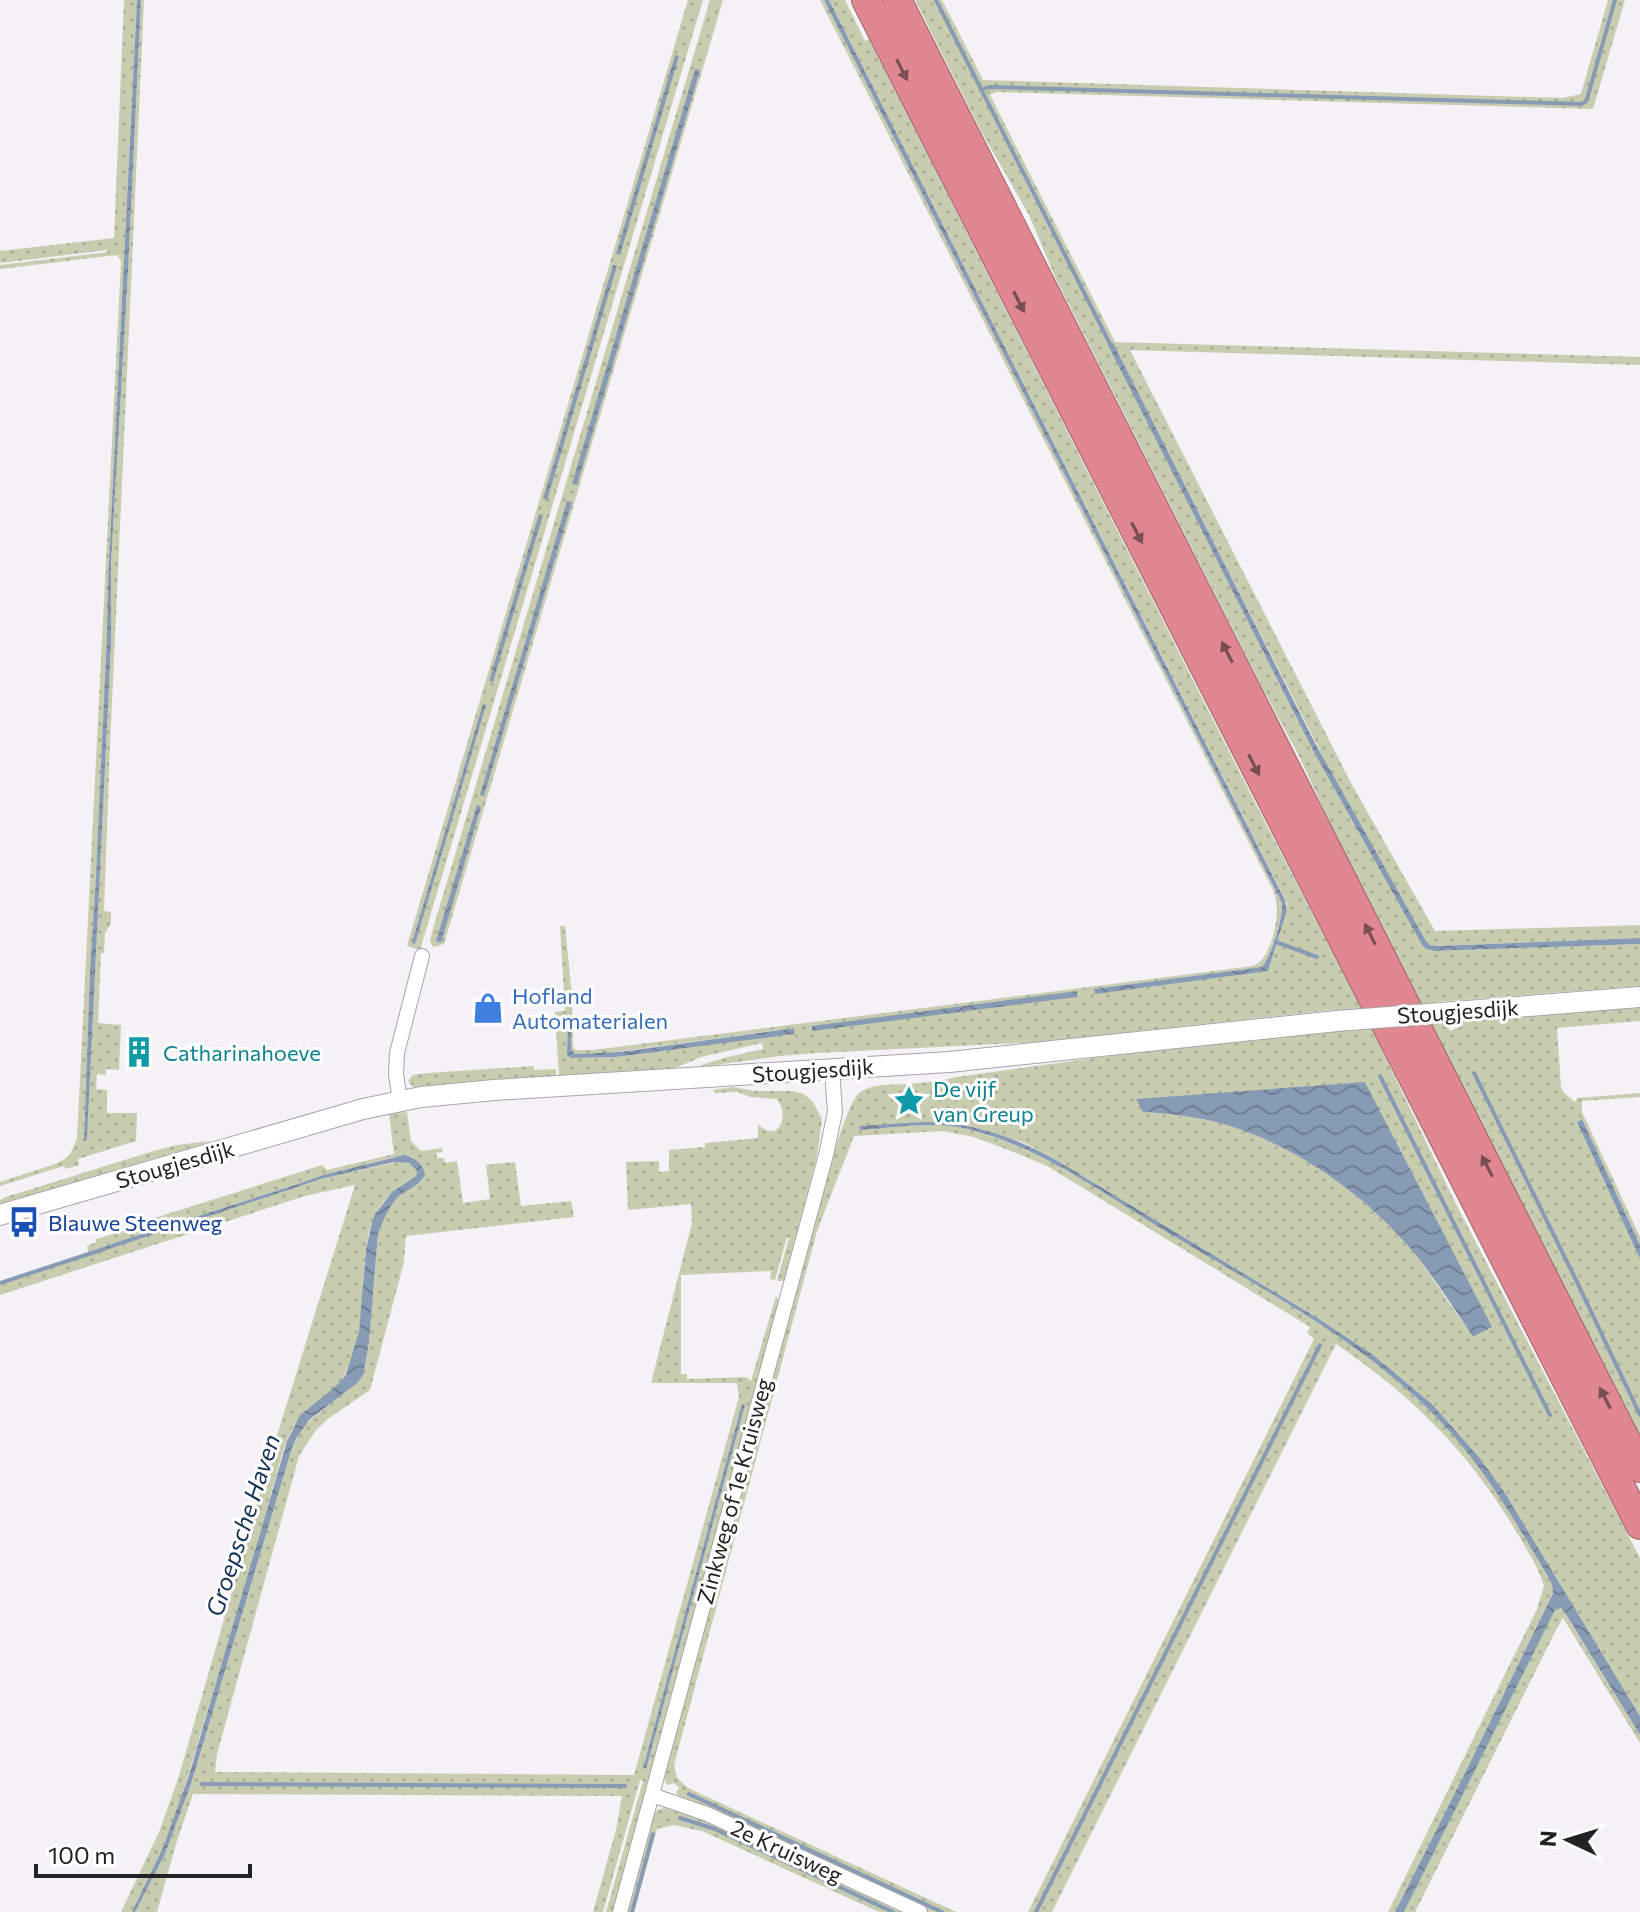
<svg xmlns="http://www.w3.org/2000/svg" width="1640" height="1912" font-family="Commissioner,sans-serif">
<style>
.grass{fill:url(#grass-dots);fill-rule:evenodd}
.water{fill:url(#water-waves)}
.lines{fill:none;stroke-linecap:round;stroke-linejoin:round}
.stream{stroke:#889bb4;stroke-width:4}
.street-casing{stroke:#a7a4a9;stroke-width:16}
.secondary-casing{stroke:#a7a4a9;stroke-width:22}
.highway-casing{stroke:#9e636a;stroke-width:30}
.street{stroke:#fff;stroke-width:14}
.secondary{stroke:#fff;stroke-width:20}
.highway{stroke:#e08791;stroke-width:28}
.secondary-bridge-casing{stroke:#a7a4a9;stroke-width:22;stroke-linecap:butt}
.secondary-bridge{stroke:#fff;stroke-width:20}
.oneway{fill:#774f54}
.labels{text-anchor:middle;dominant-baseline:central;stroke-width:6;stroke-linejoin:round;paint-order:stroke}
.shop-label{font-size:22px;fill:#366cbe;stroke:#fff;text-anchor:start}
.street-label{font-size:22px;fill:#222123;stroke:#fff}
.culture-label{font-size:22px;fill:#0d838f;stroke:#fff;text-anchor:start}
.transit-label{font-size:22px;fill:#164399;stroke:#fff;text-anchor:start}
.water-label{font-size:24px;font-style:italic;fill:#153154;stroke:#fff}
</style>
<defs>
<pattern id="grass-dots" width="8" height="8" patternUnits="userSpaceOnUse" patternTransform="scale(2)"><rect width="8" height="8" fill="#c9cdb0"/><path d="M2 2h.1M6 6h.1" fill="none" stroke="#acb097" stroke-width="1.8" stroke-linecap="round"/></pattern>
<pattern id="water-waves" width="16" height="10" patternUnits="userSpaceOnUse" patternTransform="scale(2)"><rect width="16" height="10" fill="#889bb4"/><path d="M0 5q4-4 8 0t8 0" fill="none" stroke="#6f7e92"/></pattern>
</defs>
<rect width="100%" height="100%" fill="#f4f1f7"/>
<!-- grass -->
<g class="grass">
<path d="M 124,0 L 137,0 L 108,580 L 108,617 L 97,866 L 90,969 L 84,1139 L 87,1139 L 111,644 L 111,563 L 128,271 L 141,0 L 144,0 L 110,746 L 104,911 L 111,912 L 111,924 L 105,933 L 104,953 L 101,953 L 98,1023 L 121,1025 L 119,1070 L 106,1069 L 106,1075 L 97,1074 L 96,1089 L 107,1090 L 107,1113 L 137,1113 L 136,1141 L 78,1159 L 79,1165 L 65,1169 L 64,1166 L 0,1186 L 0,1182 L 58,1163 L 69,1156 L 77,1139 L 121,261 L 117,255 L 0,269 L 0,265 L 108,252 L 107,250 L 0,263 L 0,251 L 114,238 Z"/>
<path d="M 688,0 L 703,0 L 420,950 L 407,946 Z"/>
<path d="M 710,0 L 723,0 L 444,944 L 433,947 L 430,941 L 432,932 Z"/>
<path d="M 820,0 L 824,0 L 1282,903 C 1283,919 1272,955 1262,967 L 1095,989 L 1095,993 L 1268,971 L 1287,910 L 1287,903 L 829,0 L 845,0 L 865,41 L 869,39 L 1246,785 L 1372,1029 L 1455,1202 L 1640,1558 L 1640,1716 L 1505,1493 L 1479,1457 L 1432,1404 L 1372,1354 L 1316,1317 L 1056,1160 L 1025,1143 L 963,1124 L 922,1122 L 859,1127 L 860,1130 C 894,1128 930,1121 963,1128 C 1039,1146 1107,1195 1173,1235 C 1263,1290 1362,1340 1436,1417 C 1482,1464 1514,1519 1547,1575 L 1552,1585 L 1553,1592 L 1465,1773 L 1395,1912 L 1388,1912 L 1537,1609 L 1544,1586 C 1539,1568 1528,1552 1519,1536 C 1471,1454 1415,1398 1336,1344 L 1052,1912 L 1028,1912 L 1314,1339 L 1307,1333 L 1310,1327 L 1047,1166 L 1021,1155 L 974,1137 L 942,1131 L 854,1136 L 817,1231 L 674,1765 L 677,1778 L 688,1788 L 956,1912 L 929,1912 L 696,1805 L 676,1794 L 679,1787 L 673,1783 L 668,1785 L 665,1782 L 665,1770 L 794,1293 L 802,1274 L 804,1258 C 812,1230 843,1107 859,1093 C 871,1083 893,1085 908,1084 L 908,1096 L 906,1097 L 906,1105 L 913,1105 L 913,1097 L 910,1096 L 910,1084 L 938,1081 L 957,1077 L 1130,1053 L 1342,1030 L 1332,1010 L 1039,1042 L 817,1053 L 780,1056 L 701,1067 L 701,1065 L 728,1057 L 763,1049 L 762,1043 L 701,1057 L 673,1069 L 559,1076 L 555,1012 L 565,1011 L 560,926 L 565,926 L 572,996 L 573,1045 L 575,1050 L 593,1050 L 1253,966 C 1270,960 1277,926 1277,909 C 1277,902 1275,896 1273,890 ZM 568,1021 L 571,1021 L 571,1052 L 575,1054 L 608,1053 L 793,1028 L 794,1033 L 616,1057 L 570,1058 L 567,1054 ZM 1365,1082 L 1491,1327 L 1474,1337 C 1452,1310 1435,1279 1413,1252 C 1370,1199 1304,1152 1240,1129 C 1209,1118 1175,1114 1143,1112 Z"/>
<path d="M 915,0 L 942,0 L 983,80 L 1562,98 L 1581,94 L 1608,0 L 1625,0 L 1593,109 L 996,92 L 990,95 L 1115,342 L 1640,357 L 1640,365 L 1130,350 L 1351,783 L 1435,931 L 1640,925 L 1640,938 L 1435,946 L 1430,945 L 1426,941 L 1340,790 L 1113,344 L 1109,345 L 1316,756 L 1422,945 L 1426,949 L 1434,951 L 1640,944 L 1640,986 L 1435,1002 L 1450,1031 L 1463,1025 L 1462,1021 L 1640,1007 L 1640,1021 L 1557,1028 L 1561,1087 L 1564,1093 L 1575,1102 L 1577,1098 L 1640,1093 L 1640,1097 L 1582,1101 L 1582,1112 L 1640,1237 L 1640,1245 L 1582,1119 L 1577,1122 L 1640,1259 L 1640,1439 L 1343,851 L 1298,754 L 1263,689 L 1056,279 L 1029,215 L 981,131 Z"/>
<path d="M 534,1066 L 534,1070 L 556,1069 L 556,1077 L 472,1081 L 416,1087 L 412,1086 L 408,1081 L 413,1075 L 428,1073 Z"/>
<path d="M 732,1087 L 756,1091 L 793,1091 L 804,1094 L 813,1102 L 822,1119 L 817,1156 L 784,1281 L 777,1281 L 789,1238 L 787,1237 L 775,1280 L 770,1279 L 771,1271 L 681,1275 L 681,1374 L 687,1374 L 687,1379 L 746,1377 L 751,1381 L 776,1296 L 779,1301 L 613,1912 L 606,1912 L 643,1781 L 640,1780 L 603,1912 L 593,1912 L 616,1830 L 622,1796 L 193,1794 L 176,1844 L 157,1912 L 135,1912 L 165,1854 L 191,1784 L 292,1448 L 303,1426 L 337,1398 L 369,1342 L 378,1234 C 383,1223 387,1209 395,1200 C 411,1182 441,1183 411,1156 L 394,1157 L 323,1175 L 298,1184 L 117,1242 L 99,1249 L 101,1251 L 321,1179 L 397,1162 L 409,1163 L 417,1171 L 416,1176 C 400,1186 385,1196 376,1213 C 367,1229 366,1250 364,1267 C 362,1302 362,1339 347,1371 C 339,1390 318,1399 303,1413 C 293,1423 288,1438 283,1451 L 239,1607 L 175,1818 L 164,1845 L 132,1912 L 121,1912 L 159,1832 L 179,1776 L 274,1445 L 355,1185 L 305,1196 L 0,1295 L 0,1284 L 89,1255 L 87,1246 L 96,1242 L 96,1239 L 143,1225 L 142,1222 L 322,1165 L 327,1170 L 394,1154 L 389,1114 L 407,1112 L 411,1141 L 421,1151 L 442,1148 L 443,1152 L 436,1153 L 437,1158 L 444,1158 L 445,1163 L 457,1161 L 463,1203 L 490,1199 L 486,1165 L 515,1162 L 521,1206 L 571,1201 L 574,1217 L 406,1236 L 404,1262 L 370,1390 L 329,1418 L 316,1430 L 299,1456 L 217,1754 L 215,1772 L 634,1775 L 739,1397 L 737,1383 L 651,1383 L 692,1223 L 691,1204 L 628,1210 L 626,1162 L 659,1161 L 659,1172 L 669,1171 L 669,1150 L 705,1147 L 705,1143 L 758,1138 L 758,1124 C 777,1144 791,1117 777,1099 L 750,1097 L 738,1092 L 715,1093 L 713,1090 ZM 742,1404 L 745,1405 L 646,1768 L 643,1768 Z"/>
<path d="M 210,1141 L 210,1142 L 0,1204 L 0,1200 L 6,1197 L 150,1152 L 177,1145 Z"/>
<path d="M 1559,1608 L 1562,1609 L 1640,1735 L 1640,1743 L 1563,1618 L 1554,1634 L 1415,1912 L 1404,1912 L 1550,1617 L 1555,1610 Z"/>
<path d="M 664,1808 L 692,1813 L 913,1912 L 879,1912 L 702,1831 L 674,1825 L 657,1829 L 634,1912 L 626,1912 L 652,1818 L 657,1810 Z"/>
</g>
<!-- water -->
<g class="water">
<path d="M 137,0 L 141,0 L 128,271 L 111,563 L 111,644 L 87,1140 L 84,1140 L 90,969 L 96,877 L 107,634 L 108,580 Z"/>
<path d="M 824,0 L 829,0 L 1285,900 L 1287,910 L 1268,971 L 1095,994 L 1094,989 L 1262,967 C 1272,955 1283,919 1282,903 Z"/>
<path d="M 675,55 L 679,56 L 620,255 L 616,254 Z"/>
<path d="M 695,69 L 700,70 L 577,485 L 572,484 Z"/>
<path d="M 613,265 L 617,266 L 547,500 L 543,499 Z"/>
<path d="M 1113,343 L 1315,743 L 1426,941 L 1430,945 L 1438,946 L 1640,938 L 1640,944 L 1434,951 L 1426,949 L 1422,945 L 1316,756 L 1108,345 Z"/>
<path d="M 567,501 L 572,502 L 484,796 L 480,795 Z"/>
<path d="M 539,514 L 543,515 L 493,682 L 489,681 Z"/>
<path d="M 483,704 L 486,705 L 415,944 L 412,943 Z"/>
<path d="M 477,805 L 481,807 L 441,943 L 436,941 Z"/>
<path d="M 1077,991 L 1077,997 L 812,1031 L 812,1026 Z"/>
<path d="M 568,1020 L 571,1020 L 571,1050 L 575,1054 L 620,1052 L 794,1028 L 794,1034 L 616,1057 L 570,1058 L 567,1054 Z"/>
<path d="M 1365,1082 L 1492,1327 L 1473,1337 C 1453,1307 1433,1275 1409,1247 C 1364,1195 1304,1152 1239,1129 C 1209,1118 1175,1114 1143,1112 L 1136,1099 Z"/>
<path d="M 1582,1119 L 1640,1245 L 1640,1259 L 1577,1122 Z"/>
<path d="M 922,1122 C 970,1121 1014,1137 1056,1160 L 1316,1317 L 1372,1354 L 1432,1404 L 1479,1457 L 1505,1493 L 1640,1716 L 1640,1735 L 1565,1613 L 1561,1608 L 1555,1610 L 1404,1912 L 1395,1912 L 1465,1773 L 1553,1593 L 1552,1585 L 1547,1575 C 1514,1519 1482,1464 1436,1417 C 1360,1339 1260,1288 1167,1232 C 1102,1193 1038,1145 963,1128 C 930,1121 893,1128 860,1130 L 859,1126 Z"/>
<path d="M 404,1155 C 414,1156 424,1165 425,1175 C 418,1187 407,1189 398,1197 C 388,1207 383,1222 378,1234 L 369,1342 L 363,1375 L 357,1383 L 309,1420 L 297,1437 L 292,1448 L 191,1784 L 165,1854 L 135,1912 L 132,1912 L 164,1845 L 189,1775 L 287,1441 L 300,1415 L 335,1387 L 346,1375 L 359,1331 L 366,1249 L 372,1222 L 375,1214 L 392,1192 L 416,1176 L 417,1171 L 409,1163 L 394,1162 L 321,1179 L 100,1252 L 99,1249 L 117,1242 L 298,1184 L 323,1175 Z"/>
<path d="M 742,1404 L 745,1405 L 646,1769 L 643,1768 Z"/>
</g>
<g class="lines">
<!-- stream -->
<g class="stream">
<path d="M 936,0 L 1112,348"/>
<path d="M 981,90 L 989,87 L 1581,104 L 1585,102 L 1587,99 L 1615,0"/>
<path d="M 1276,942 L 1317,957"/>
<path d="M 1474,1073 L 1577,1282 L 1640,1415"/>
<path d="M 1380,1076 L 1550,1415"/>
<path d="M 0,1283 L 104,1249"/>
<path d="M 202,1784 L 625,1786"/>
<path d="M 689,1794 L 942,1912"/>
<path d="M 680,1818 L 715,1829 L 893,1912"/>
<path d="M 632,1912 L 653,1834"/>
<path d="M 1036,1912 L 1320,1345"/>
</g>
<defs>
<g id="street">
<path d="M 400,1101 L 396,1074 L 397,1053 L 422,956"/>
<path d="M 652,1795 L 707,1814 L 920,1912"/>
<path d="M 620,1912 L 826,1155 L 835,1112 L 832,1069"/>
</g>
<g id="secondary">
<path d="M 1454,1012 L 1640,997"/>
<path d="M 0,1215 L 363,1109 L 421,1097 L 494,1090 L 949,1062 L 1337,1021"/>
</g>
<g id="highway">
<path d="M 866,0 L 1640,1525"/>
<path d="M 897,0 L 1640,1468"/>
</g>
</defs>
<!-- street casing -->
<use href="#street" class="street-casing"/>
<!-- secondary casing -->
<use href="#secondary" class="secondary-casing"/>
<!-- highway casing -->
<use href="#highway" class="highway-casing"/>
<!-- street -->
<use href="#street" class="street"/>
<!-- secondary -->
<use href="#secondary" class="secondary"/>
<!-- highway -->
<use href="#highway" class="highway"/>
<defs>
<path id="secondary-bridge" d="M 1337,1021 L 1454,1012"/>
</defs>
<!-- secondary-bridge casing -->
<use href="#secondary-bridge" class="secondary-bridge-casing"/>
<!-- secondary-bridge -->
<use href="#secondary-bridge" class="secondary-bridge"/>
</g>
<!-- one-way arrows -->
<defs><path id="oneway-solid" d="M-6-.8H1V-3.2L6.5 0L1 3.2V.8H-6Z" transform="scale(2)"/></defs>
<g class="oneway">
<use href="#oneway-solid" transform="translate(902 70) rotate(63)"/>
<use href="#oneway-solid" transform="translate(1019 302) rotate(63)"/>
<use href="#oneway-solid" transform="translate(1137 533) rotate(63)"/>
<use href="#oneway-solid" transform="translate(1227 652) rotate(-117)"/>
<use href="#oneway-solid" transform="translate(1254 765) rotate(63)"/>
<use href="#oneway-solid" transform="translate(1370 934) rotate(-117)"/>
<use href="#oneway-solid" transform="translate(1487 1166) rotate(-117)"/>
<use href="#oneway-solid" transform="translate(1605 1398) rotate(-117)"/>
</g>
<!-- icons -->
<defs>
<symbol id="shop-bare" viewBox="-9 -9 18 18"><path d="M-5-2.5h2.3a2.7 3.5 0 0 1 5.4 0H5L5.5 6h-11ZM-1.5-2.5h3a1.5 2.3 0 0 0-3 0Z" fill="#3f7fe0" stroke="#fff" stroke-width="2.5" paint-order="stroke"/></symbol>
<symbol id="building-bare" viewBox="-9 -9 18 18"><path d="M-4-6H4V6H1V3H-1V6H-4ZM-2.5-4.3h1.7v1.8h-1.7ZM.8-4.3h1.7v1.8H.8ZM-2.5-1h1.7V.8h-1.7ZM.8-1h1.7V.8H.8Z" fill="#0f9aa8" stroke="#fff" stroke-width="2.5" paint-order="stroke"/></symbol>
<symbol id="sight-bare" viewBox="-9 -9 18 18"><path d="M0-6L1.8-2.2L6-1.7L2.9 1.2L3.7 5.4L0 3.3L-3.7 5.4L-2.9 1.2L-6-1.7L-1.8-2.2Z" fill="#0f9aa8" stroke="#fff" stroke-width="2.5" paint-order="stroke"/></symbol>
<symbol id="bus-bare" viewBox="-9 -9 18 18"><path d="M-5-6H5V4H4V6H2V4H-2V6H-4V4H-5ZM-3.5-4V0h7V-4ZM-3.5 1.2v1.5H-2V1.2ZM2 1.2v1.5H3.5V1.2Z" fill="#1a4fb4" stroke="#fff" stroke-width="2.5" paint-order="stroke"/></symbol>
</defs>
<g fill-rule="evenodd">
<use href="#shop-bare" x="466" y="986" width="44" height="44"/>
<use href="#building-bare" x="117" y="1030" width="44" height="44"/>
<use href="#sight-bare" x="887" y="1079" width="44" height="44"/>
<use href="#bus-bare" x="2" y="1200" width="44" height="44"/>
</g>
<g class="labels">
<!-- shop labels -->
<g class="shop-label">
<text x="512" y="995">Hofland<tspan x="512" dy="25">Automaterialen</tspan></text>
</g>
<!-- street labels -->
<g class="street-label">
<text transform="translate(1458 1011) rotate(-4)">Stougjesdijk</text>
<text transform="translate(813 1070) rotate(-4)">Stougjesdijk</text>
<text transform="translate(175 1164) rotate(-16)">Stougjesdijk</text>
<text transform="translate(734 1491) rotate(-75)">Zinkweg of 1e Kruisweg</text>
<text transform="translate(787 1851) rotate(25)">2e Kruisweg</text>
</g>
<!-- culture labels -->
<g class="culture-label">
<text x="163" y="1052">Catharinahoeve</text>
<text x="933" y="1088">De vijf<tspan x="933" dy="25">van Greup</tspan></text>
</g>
<!-- transit labels -->
<g class="transit-label">
<text x="48" y="1222">Blauwe Steenweg</text>
</g>
<!-- water labels -->
<g class="water-label">
<text transform="translate(242 1525) rotate(-72)">Groepsche Haven</text>
</g>
</g>
<!-- north arrow -->
<g transform="translate(1568 1840) rotate(274)" stroke="#ffffff" stroke-width="6" paint-order="stroke">
<path d="M0-6L14 30L0 20L-14 30Z" fill="#222123"/>
<text y="-12" font-size="22" font-weight="bold" text-anchor="middle" fill="#222123">N</text>
</g>
<!-- scale -->
<path d="M36 1864v12h214v-12" fill="none" stroke="#222123" stroke-width="4"/>
<text x="48" y="1864" font-size="24" fill="#222123" stroke="#ffffff" stroke-width="6" paint-order="stroke">100 m</text>
</svg>
